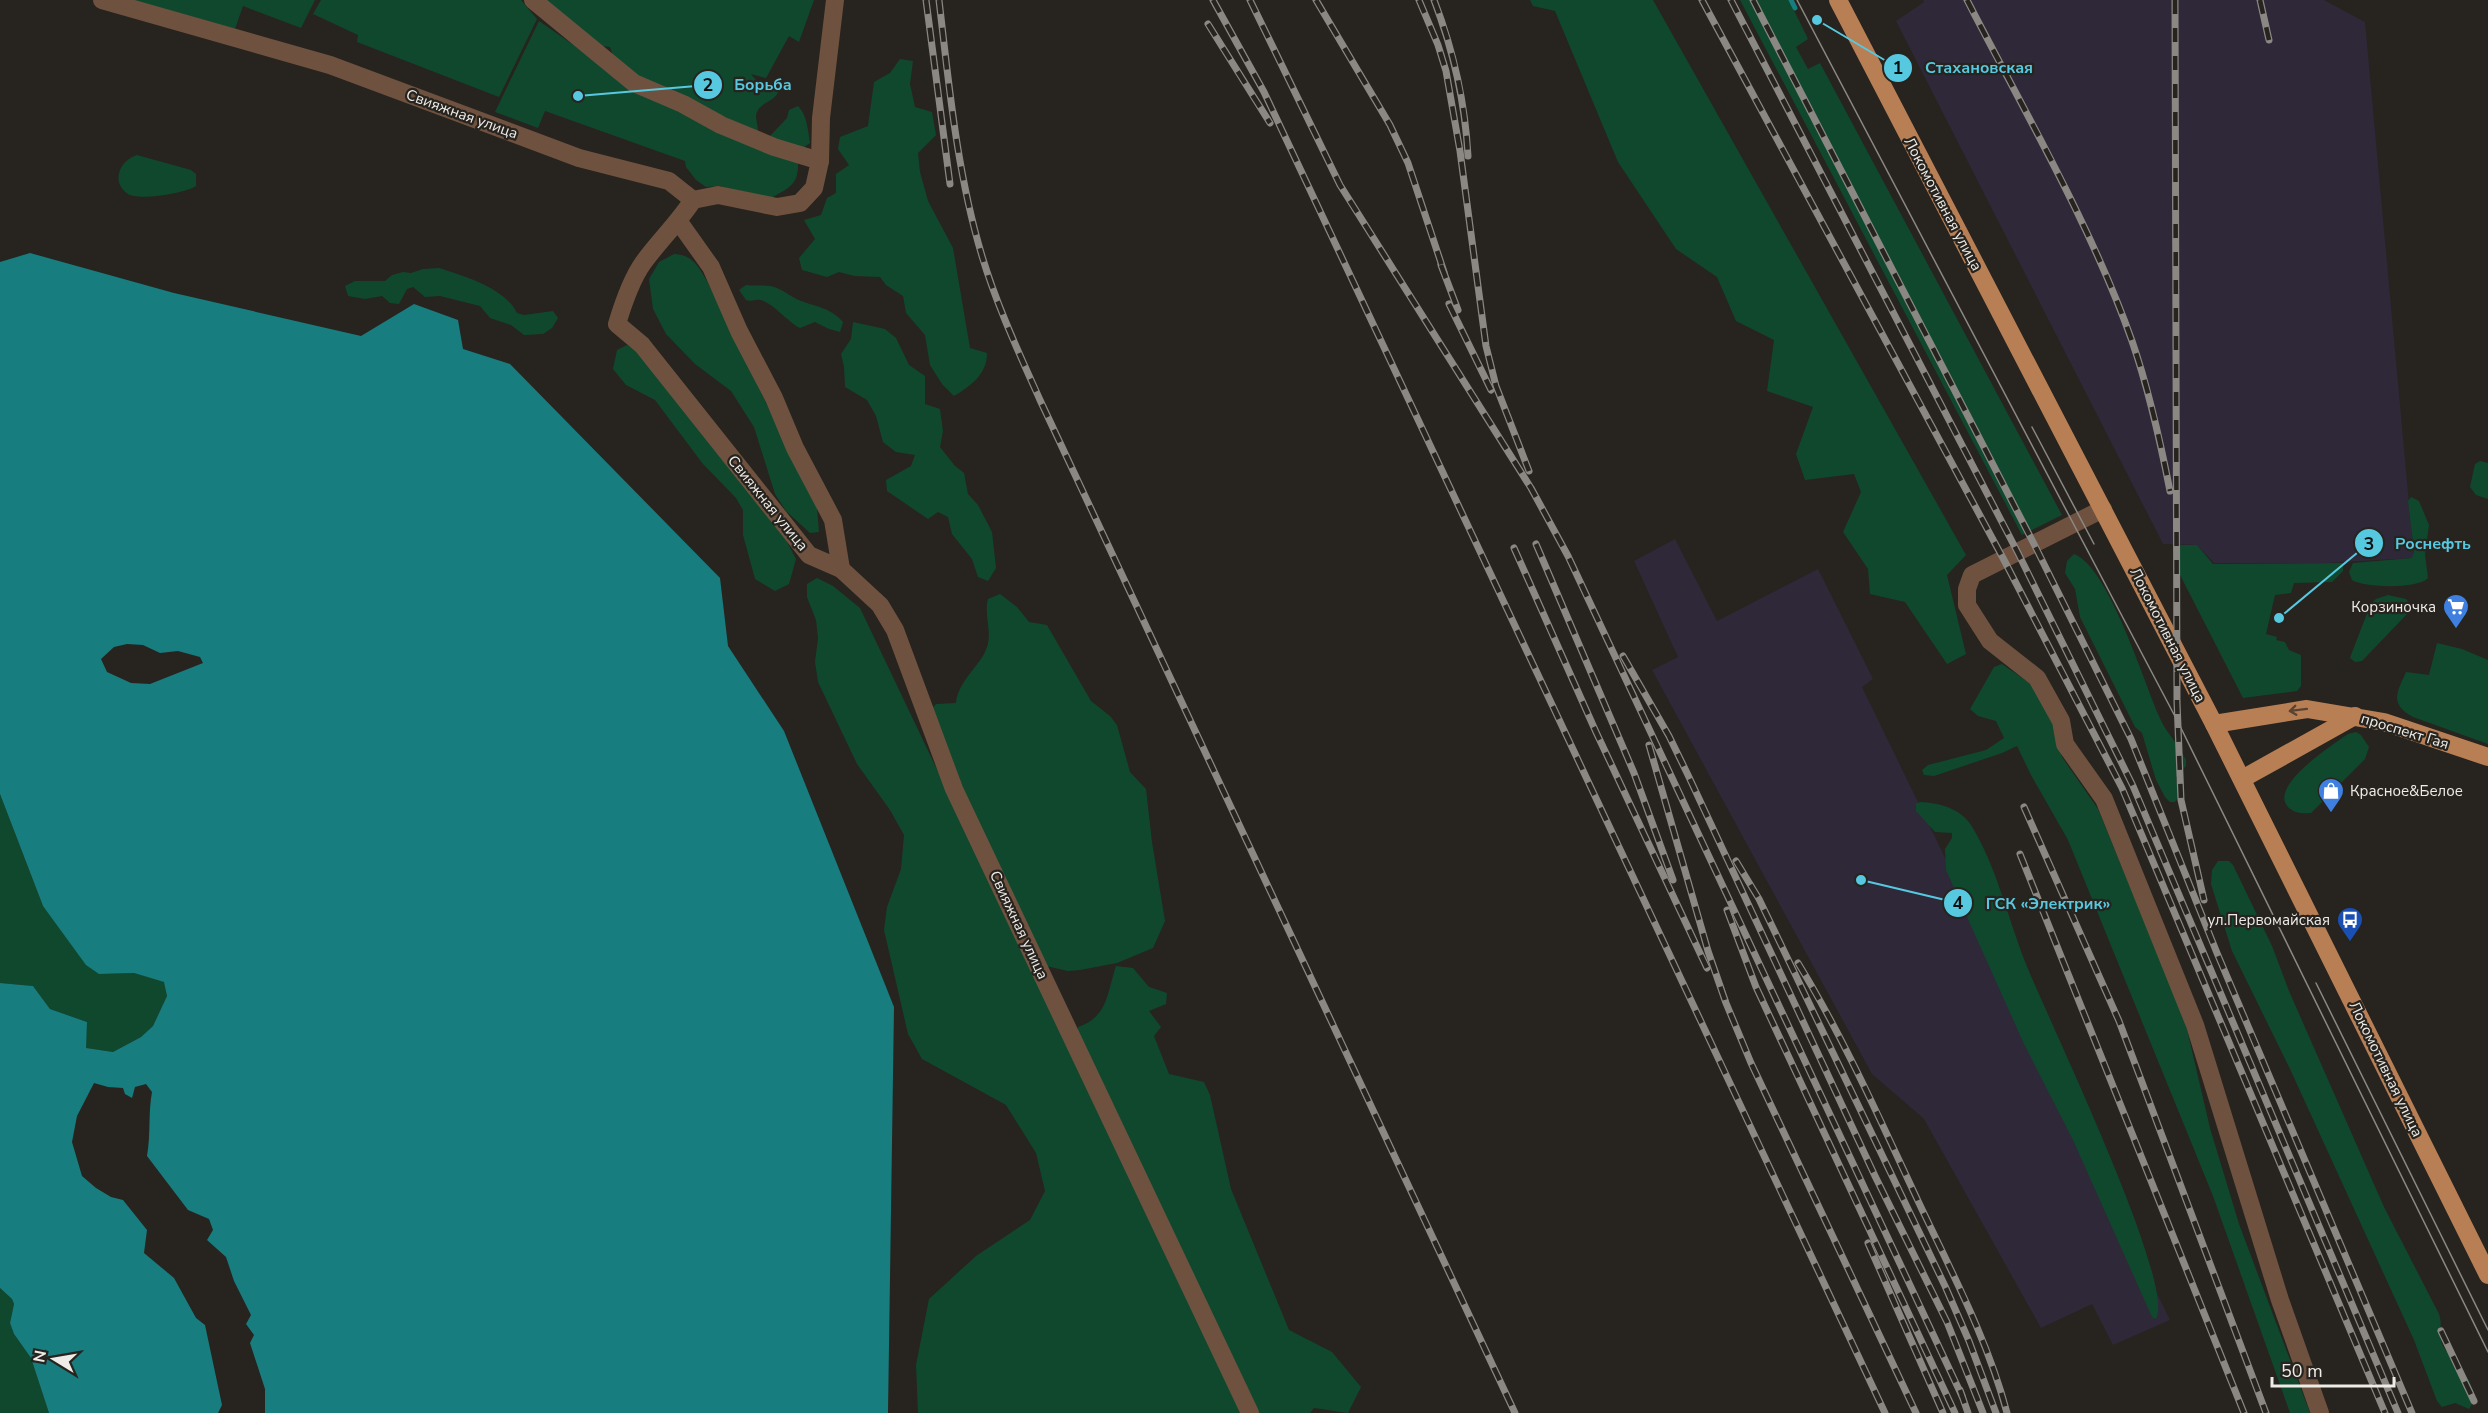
<svg xmlns="http://www.w3.org/2000/svg" width="2488" height="1413" font-family="'Nunito Sans',sans-serif">
<style>
.industrial{fill:#2e2838}
.green{fill:#10482e}
.water{fill:#187d7f;fill-rule:evenodd}
.lines{fill:none;stroke-linecap:round;stroke-linejoin:round}
.stream{stroke:#187d7f;stroke-width:5}
.minor{stroke:#6e523f;stroke-width:18}
.major{stroke:#b87f55;stroke-width:18}
.tram{stroke:#8b8884;stroke-width:1.5}
.rail-casing{stroke:#8b8884;stroke-width:7}
.rail{stroke:#27231e;stroke-width:4.5;stroke-dasharray:14;stroke-linecap:butt}
.oneway{stroke:#5a4331}
.labels{text-anchor:middle;dominant-baseline:central;stroke-width:4.5;stroke-linejoin:round;paint-order:stroke}
.street-label{font-size:15px;fill:#eeece8;stroke:#27231e}
.poi-label{font-size:15px;fill:#eeece8;stroke:#27231e;text-anchor:end}
.leader{fill:none;stroke:#56c9e0;stroke-width:2}
.callout-dot{fill:#56c9e0;stroke:#27231e;stroke-width:2}
.mark-label{font-size:18px;text-anchor:middle;font-weight:bold;fill:#111}
.callout-label{font-size:16px;text-anchor:middle;font-weight:bold;fill:#56c9e0;stroke:#27231e;stroke-width:4.5;stroke-linejoin:round;paint-order:stroke}
</style>
<rect width="100%" height="100%" fill="#27231e"/>
<!-- industrial -->
<g class="industrial">
<path d="M 1923,0 L 2324,0 L 2365,22 L 2414,558 L 2326,563 L 2214,563 L 2197,545 L 2163,544 L 1896,21 L 1924,2 Z"/>
<path d="M 1675,539 L 1717,621 L 1818,569 L 1873,679 L 1862,687 L 2170,1320 L 2113,1345 L 2092,1304 L 2041,1328 L 1924,1119 L 1872,1074 L 1652,670 L 1678,657 L 1634,561 Z"/>
</g>
<!-- green -->
<g class="green">
<path d="M 133,0 L 315,0 L 301,28 L 243,6 L 235,29 Z"/>
<path d="M 321,0 L 521,0 L 537,19 L 499,97 L 357,42 L 358,35 L 313,14 Z"/>
<path d="M 542,0 L 814,0 L 799,42 L 789,36 L 766,78 L 751,74 C 758,84 763,85 774,83 L 779,86 C 780,103 758,100 756,116 C 756,120 758,126 758,131 L 657,89 L 614,59 L 610,47 L 602,46 Z"/>
<path d="M 1530,0 L 1653,0 L 1966,555 L 1947,575 L 1966,654 L 1947,664 L 1905,602 L 1870,594 L 1868,569 L 1843,532 L 1861,492 L 1854,474 L 1805,480 L 1796,454 L 1813,407 L 1767,391 L 1774,340 L 1736,321 L 1717,277 L 1676,249 L 1618,162 L 1555,11 L 1533,6 Z"/>
<path d="M 1740,0 L 1789,0 L 1808,39 L 1796,47 L 1808,69 L 1820,63 L 2062,515 L 2022,535 Z"/>
<path d="M 539,21 L 575,46 L 798,162 C 799,188 786,188 768,200 L 720,186 L 706,187 L 696,180 L 686,167 L 685,161 L 545,111 L 538,128 L 495,112 Z"/>
<path d="M 900,59 L 913,61 L 910,84 L 915,107 L 932,112 L 936,135 L 918,153 L 920,172 L 928,201 L 953,248 L 970,348 L 987,353 C 987,374 971,386 954,396 L 942,384 L 930,365 L 925,335 L 906,313 L 903,296 L 886,285 L 880,277 L 855,276 L 839,272 L 827,277 L 802,270 L 799,258 L 815,239 L 804,220 L 821,215 L 827,198 L 836,193 L 836,174 L 849,165 L 838,149 L 840,137 L 868,126 L 874,82 L 890,73 Z"/>
<path d="M 798,106 C 807,115 808,130 810,143 L 800,150 L 769,137 L 787,118 L 789,110 Z"/>
<path d="M 137,155 L 191,170 L 196,174 L 196,186 C 186,193 139,201 128,194 C 110,182 120,160 137,155 Z"/>
<path d="M 674,254 C 693,255 698,266 707,281 L 817,508 L 819,532 L 810,533 L 786,511 L 775,494 L 754,427 L 731,391 L 695,364 L 666,334 L 653,309 L 649,279 L 659,262 Z"/>
<path d="M 439,268 C 464,276 505,288 517,313 L 524,315 L 553,311 L 558,318 L 552,328 L 543,334 L 524,335 L 511,325 L 490,318 L 480,306 L 440,296 L 425,297 L 413,287 L 407,289 L 399,304 L 390,303 L 382,296 L 365,299 L 348,296 L 345,286 L 355,281 L 385,281 L 392,275 L 403,272 L 411,273 L 423,269 Z"/>
<path d="M 746,285 C 754,286 762,285 770,286 C 782,288 790,297 801,301 C 817,307 831,308 843,322 L 840,332 L 829,329 L 815,322 L 800,328 C 788,322 771,301 760,300 C 755,299 752,302 746,300 L 739,290 Z"/>
<path d="M 853,322 L 885,329 L 896,338 L 909,365 L 925,376 L 925,404 L 940,409 L 943,431 L 940,447 L 955,466 L 964,473 L 968,494 L 978,505 L 992,532 L 996,568 L 988,581 L 978,577 L 972,559 L 952,534 L 948,517 L 938,512 L 928,519 L 887,491 L 886,480 L 911,466 L 915,455 L 896,452 L 883,442 L 876,416 L 867,400 L 845,387 L 844,367 L 841,354 L 851,339 Z"/>
<path d="M 627,345 L 638,351 L 784,536 L 796,559 L 789,584 L 775,591 L 755,579 L 743,535 L 743,510 L 736,498 L 703,464 L 655,400 L 626,385 L 613,369 L 617,350 Z"/>
<path d="M 2480,461 L 2488,463 L 2488,499 L 2476,495 L 2470,487 L 2475,464 Z"/>
<path d="M 2411,497 L 2419,501 L 2429,525 L 2425,555 L 2428,578 C 2418,589 2365,588 2352,580 L 2349,572 L 2353,563 L 2412,558 L 2414,552 L 2408,501 Z"/>
<path d="M 2180,545 L 2197,545 L 2213,564 L 2343,563 L 2343,571 L 2332,582 L 2294,583 L 2291,593 L 2275,595 L 2266,634 L 2277,637 L 2276,640 L 2285,642 L 2289,650 L 2301,655 L 2301,686 L 2297,691 L 2243,698 L 2179,573 Z"/>
<path d="M 2074,554 C 2108,566 2144,682 2159,716 C 2165,732 2179,744 2186,760 L 2186,766 L 2176,777 C 2177,787 2181,794 2175,802 L 2170,802 L 2165,797 L 2156,780 L 2142,733 L 2135,727 L 2080,617 L 2075,589 L 2065,573 L 2067,561 Z"/>
<path d="M 817,578 L 833,586 L 860,608 L 1244,1413 L 918,1413 L 916,1365 L 929,1299 L 976,1256 L 1030,1220 L 1045,1191 L 1036,1153 L 1006,1105 L 922,1059 L 908,1034 L 884,930 L 887,907 L 901,869 L 904,835 L 890,810 L 857,764 L 818,682 L 815,662 L 818,638 L 816,620 L 807,597 L 807,584 Z"/>
<path d="M 1000,594 L 1017,607 L 1029,622 L 1047,625 L 1091,701 L 1110,716 L 1117,725 L 1130,772 L 1146,789 L 1152,842 L 1165,921 L 1153,948 L 1117,963 L 1080,970 L 1068,971 L 1046,966 L 956,775 L 931,710 L 936,704 L 956,703 C 958,683 975,670 984,654 C 995,634 983,618 988,599 Z"/>
<path d="M 2388,595 L 2406,599 L 2410,604 L 2408,613 L 2362,661 L 2355,662 L 2350,658 L 2351,655 L 2371,603 L 2376,599 Z"/>
<path d="M 2437,643 L 2462,649 L 2488,660 L 2488,744 L 2413,717 C 2389,704 2397,692 2406,672 L 2429,675 Z"/>
<path d="M 2002,664 L 2031,684 L 2052,720 L 2062,757 L 2098,809 L 2185,1021 L 2210,1128 L 2239,1224 L 2310,1413 L 2290,1413 L 2213,1196 L 2068,840 L 2031,775 L 2017,746 L 2002,753 L 1934,776 L 1924,775 L 1922,770 L 1928,765 L 1986,750 L 2004,738 L 1996,721 L 1978,716 L 1970,709 L 1994,667 Z"/>
<path d="M 2356,732 L 2361,735 L 2369,747 L 2365,759 L 2311,813 C 2303,814 2295,813 2289,808 C 2266,787 2334,744 2348,734 Z"/>
<path d="M 0,794 L 43,906 L 99,974 L 134,973 L 165,982 L 167,996 L 153,1026 L 141,1037 L 113,1052 L 85,1048 L 87,1022 L 50,1009 L 33,986 L 0,983 Z"/>
<path d="M 1920,802 C 1939,803 1960,808 1971,825 C 1997,867 2008,919 2026,964 C 2046,1015 2177,1284 2156,1319 L 2152,1317 L 2073,1140 L 2024,1044 L 1946,870 L 1945,849 L 1952,838 L 1952,833 L 1935,832 L 1916,811 L 1916,804 Z"/>
<path d="M 2218,861 L 2229,861 L 2233,865 L 2272,946 L 2289,991 L 2384,1207 L 2439,1314 C 2443,1325 2438,1337 2443,1346 C 2453,1364 2473,1377 2475,1399 L 2469,1409 L 2455,1403 L 2442,1407 L 2437,1401 L 2414,1340 L 2290,1069 L 2232,951 L 2211,884 L 2212,870 Z"/>
<path d="M 1116,966 L 1133,968 L 1149,987 L 1167,993 L 1166,1004 L 1149,1011 L 1161,1027 L 1154,1036 L 1169,1074 L 1204,1082 L 1210,1095 L 1231,1189 L 1289,1330 L 1332,1352 L 1361,1387 L 1348,1413 L 1314,1408 L 1310,1413 L 1257,1413 L 1078,1036 L 1078,1027 C 1108,1017 1107,993 1116,966 Z"/>
<path d="M 0,1288 L 12,1299 L 14,1304 L 10,1323 L 14,1334 L 31,1358 L 49,1413 L 0,1413 Z"/>
</g>
<!-- water -->
<path class="water" d="M 30,253 L 174,293 L 361,336 L 414,304 L 458,320 L 463,349 L 510,364 L 720,578 L 728,646 L 784,731 L 894,1007 L 888,1413 L 265,1413 L 265,1389 L 250,1343 L 254,1335 L 246,1324 L 251,1315 L 234,1281 L 226,1257 L 207,1240 L 213,1230 L 209,1219 L 188,1210 L 147,1156 C 151,1134 148,1113 152,1092 L 146,1084 L 135,1087 L 132,1098 L 125,1094 L 123,1088 L 108,1087 L 94,1083 L 77,1116 L 72,1142 L 82,1176 L 96,1188 L 111,1197 L 123,1200 L 147,1230 L 144,1253 L 174,1278 L 196,1318 L 205,1325 L 222,1405 L 218,1413 L 49,1413 L 31,1358 L 14,1334 L 10,1323 L 14,1304 L 12,1299 L 0,1288 L 0,983 L 33,986 L 50,1009 L 87,1022 L 86,1048 L 113,1052 L 141,1037 L 153,1026 L 167,996 L 164,982 L 134,973 L 99,974 L 86,965 L 43,906 L 0,794 L 0,262 ZM 127,644 L 143,645 L 160,653 L 178,651 L 200,657 L 203,663 L 150,684 L 131,683 L 107,672 L 101,659 L 114,647 Z"/>
<g class="lines">
<!-- stream -->
<path class="stream" d="M 1791,0 L 1795,8"/>
<!-- minor -->
<g class="minor">
<path d="M 102,0 L 330,65 L 579,158 L 669,181 L 693,200"/>
<path d="M 533,0 L 634,83 L 683,104 L 721,125 L 774,147 L 820,161 L 814,188 L 800,203 L 777,207 L 718,195 L 693,200"/>
<path d="M 820,161 L 821,118 L 835,0"/>
<path d="M 693,200 C 678,223 659,241 643,263 C 631,280 623,304 617,324 L 642,345 L 809,555 L 841,569 L 880,605 L 895,630 L 954,789 L 1250,1413"/>
<path d="M 679,222 L 711,267 L 739,331 L 774,398 L 795,448 L 833,520 L 841,569"/>
<path d="M 2103,509 L 1972,575 L 1967,589 L 1967,605 L 1990,641 L 2037,678 L 2061,721 L 2065,744 L 2104,799 L 2195,1025 L 2280,1300 L 2320,1413"/>
</g>
<!-- major -->
<g class="major">
<path d="M 1838,0 L 2214,724 L 2488,1275"/>
<path d="M 2214,724 L 2307,709 L 2384,722 L 2488,757"/>
<path d="M 2242,779 L 2355,716"/>
</g>
<!-- tram -->
<g class="tram">
<path d="M 1797,0 L 2178,722 L 2488,1352"/>
<path d="M 2032,427 L 2094,544"/>
<path d="M 2316,983 L 2488,1330"/>
</g>
<defs>
<g id="rail">
<path d="M 926,0 L 950,184"/>
<path d="M 939,0 C 949,86 957,173 982,256 C 997,306 1019,353 1040,400 L 1515,1413"/>
<path d="M 1213,0 L 1264,92 L 1885,1413"/>
<path d="M 1250,0 L 1340,185 L 1531,488 L 1568,556 L 1962,1396"/>
<path d="M 1316,0 L 1390,125 L 1408,163 L 1444,272"/>
<path d="M 1419,0 L 1438,45 L 1446,71 L 1460,151 L 1486,346 L 1496,386 L 1529,471"/>
<path d="M 1434,0 C 1454,52 1465,101 1468,156"/>
<path d="M 1702,0 L 2004,560 L 2122,788 L 2385,1413"/>
<path d="M 1731,0 L 2018,553 L 2133,786 L 2398,1413"/>
<path d="M 1753,0 L 2034,544 L 2131,739 L 2217,953 L 2412,1413"/>
<path d="M 1967,0 C 2023,109 2091,225 2132,341 C 2149,390 2160,440 2170,491"/>
<path d="M 2175,0 L 2177,702 L 2181,800 L 2204,900"/>
<path d="M 2260,0 L 2269,40"/>
<path d="M 1208,24 L 1270,123"/>
<path d="M 1441,265 L 1458,310"/>
<path d="M 1449,304 L 1491,390"/>
<path d="M 1536,544 L 1634,773 L 1673,880"/>
<path d="M 1514,548 L 1596,732 L 1707,968"/>
<path d="M 1623,656 L 1669,736 L 1688,775 L 1875,1176 L 1947,1322 L 1983,1413"/>
<path d="M 1649,745 L 1708,951 L 1726,1003 L 1751,1063 L 1916,1413"/>
<path d="M 2024,807 L 2119,1021 L 2266,1413"/>
<path d="M 2020,854 L 2244,1413"/>
<path d="M 1736,861 L 1759,899 L 1945,1286 L 1969,1341 L 1996,1413"/>
<path d="M 1727,910 L 1756,987 L 1955,1413"/>
<path d="M 1798,963 C 1845,1040 1881,1122 1919,1203 C 1951,1271 1988,1340 2007,1413"/>
<path d="M 1868,1243 L 1943,1413"/>
<path d="M 2441,1331 L 2474,1401"/>
<path d="M 1960,1390 L 1968,1413"/>
</g>
</defs>
<!-- rail casing -->
<use href="#rail" class="rail-casing"/>
<!-- rail -->
<use href="#rail" class="rail"/>
</g>
<!-- one-way arrows -->
<defs><path id="oneway-shaft" d="M-6 0H5M1.5-3L5.5 0L1.5 3" fill="none" stroke-width="1.6" stroke-linecap="round" stroke-linejoin="round" transform="scale(1.5)"/></defs>
<use class="oneway" href="#oneway-shaft" transform="translate(2298 710) rotate(173)"/>
<!-- icons -->
<defs>
<symbol id="supermarket-pin" viewBox="-11 -11 22 30"><path d="M0 17L-7.5 6A9.5 9.5 0 1 1 7.5 6Z" fill="#3f7fe0" stroke="#27231e"/><path d="M-6-5.5h2.5l.6 2H6L4.5 2H-2.5L-4.4-4H-6ZM-1.5 3.2a1.3 1.3 0 1 0 .1 0ZM3 3.2a1.3 1.3 0 1 0 .1 0Z" fill="#fff"/></symbol>
<symbol id="shop-pin" viewBox="-11 -11 22 30"><path d="M0 17L-7.5 6A9.5 9.5 0 1 1 7.5 6Z" fill="#3f7fe0" stroke="#27231e"/><path d="M-5-2.5h2.3a2.7 3.5 0 0 1 5.4 0H5L5.5 6h-11ZM-1.5-2.5h3a1.5 2.3 0 0 0-3 0Z" fill="#fff"/></symbol>
<symbol id="bus-pin" viewBox="-11 -11 22 30"><path d="M0 17L-7.5 6A9.5 9.5 0 1 1 7.5 6Z" fill="#1a4fb4" stroke="#27231e"/><path d="M-5-6H5V4H4V6H2V4H-2V6H-4V4H-5ZM-3.5-4V0h7V-4ZM-3.5 1.2v1.5H-2V1.2ZM2 1.2v1.5H3.5V1.2Z" fill="#fff"/></symbol>
</defs>
<g fill-rule="evenodd">
<use href="#supermarket-pin" x="2441" y="592" width="30" height="40"/>
<use href="#shop-pin" x="2316" y="776" width="30" height="40"/>
<use href="#bus-pin" x="2335" y="905" width="30" height="40"/>
</g>
<g class="labels">
<!-- street labels -->
<g class="street-label">
<text transform="translate(462 114) rotate(20)">Свияжная улица</text>
<text transform="translate(1943 204) rotate(62)">Локомотивная улица</text>
<text transform="translate(768 503) rotate(51)">Свияжная улица</text>
<text transform="translate(2168 635) rotate(63)">Локомотивная улица</text>
<text transform="translate(2405 731) rotate(17)">проспект Гая</text>
<text transform="translate(1019 925) rotate(65)">Свияжная улица</text>
<text transform="translate(2386 1069) rotate(64)">Локомотивная улица</text>
</g>
<!-- poi labels -->
<g class="poi-label">
<text x="2436" y="607">Корзиночка</text>
<text x="2350" y="791" text-anchor="start">Красное&amp;Белое</text>
<text x="2330" y="920">ул.Первомайская</text>
</g>
</g>
<!-- callouts -->
<path class="leader" d="M1817 20L1898 68M578 96L708 85M2279 618L2369 543M1861 880L1958 903"/>
<g class="callout-dot">
<circle cx="1817" cy="20" r="6"/>
<circle cx="578" cy="96" r="6"/>
<circle cx="2279" cy="618" r="6"/>
<circle cx="1861" cy="880" r="6"/>
<circle cx="1898" cy="68" r="15"/>
<circle cx="708" cy="85" r="15"/>
<circle cx="2369" cy="543" r="15"/>
<circle cx="1958" cy="903" r="15"/>
</g>
<g class="mark-label">
<text x="1898" y="74">1</text>
<text x="708" y="91">2</text>
<text x="2369" y="550">3</text>
<text x="1958" y="909">4</text>
</g>
<g class="callout-label">
<text x="1979" y="73">Стахановская</text>
<text x="763" y="90">Борьба</text>
<text x="2433" y="549">Роснефть</text>
<text x="2048" y="909">ГСК «Электрик»</text>
</g>
<!-- north arrow -->
<g transform="translate(54 1359) rotate(281)" stroke="#27231e" stroke-width="4.5" paint-order="stroke">
<path d="M0-4.5L10 22L0 15L-10 22Z" fill="#eeece8"/>
<text y="-9" font-size="16" font-weight="bold" text-anchor="middle" fill="#eeece8">N</text>
</g>
<!-- scale -->
<path d="M2272 1377v9h122v-9" fill="none" stroke="#eeece8" stroke-width="3"/>
<text x="2281" y="1377" font-size="18" fill="#eeece8" stroke="#27231e" stroke-width="4.5" paint-order="stroke">50 m</text>
</svg>
